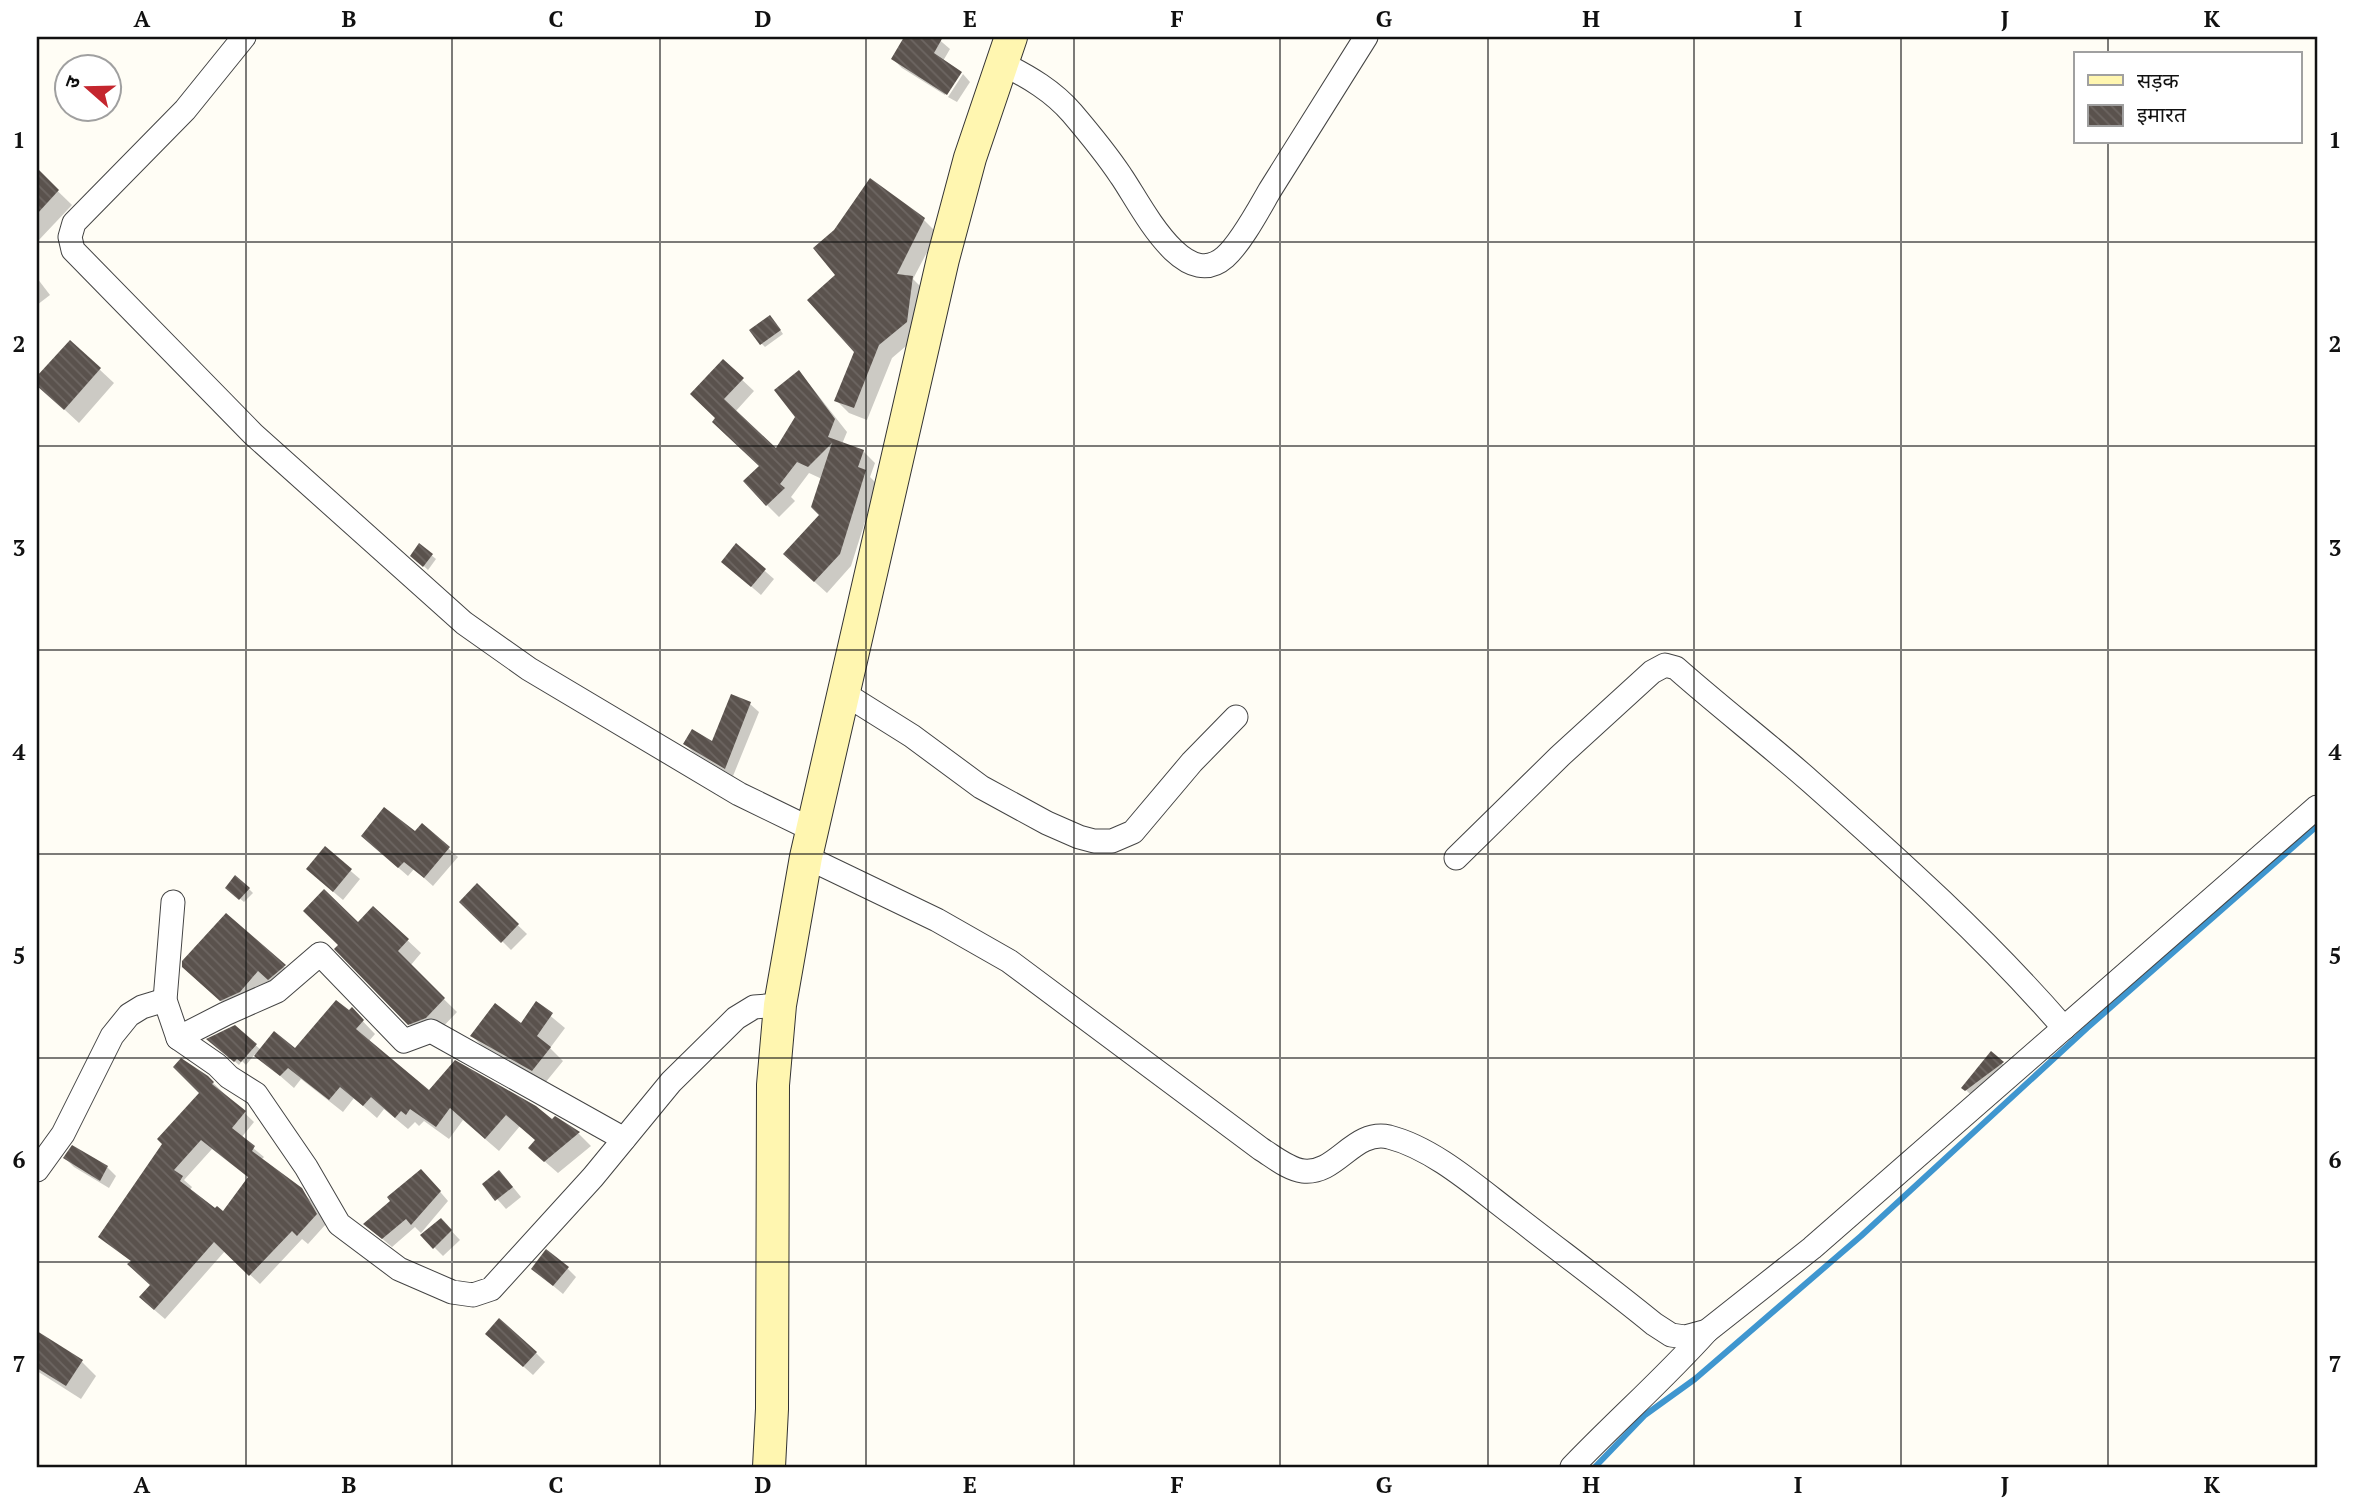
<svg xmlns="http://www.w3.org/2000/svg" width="2354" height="1504" font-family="'PT Serif','Noto Sans Devanagari',serif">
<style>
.shadow{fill:#0003;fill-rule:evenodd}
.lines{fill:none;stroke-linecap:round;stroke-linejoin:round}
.stream{stroke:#3f96cf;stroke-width:6}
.building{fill:url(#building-back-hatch);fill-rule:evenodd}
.street-casing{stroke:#444;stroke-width:25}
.secondary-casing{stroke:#333;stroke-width:34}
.street{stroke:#fff;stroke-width:23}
.secondary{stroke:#fff6b0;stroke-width:32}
.grid{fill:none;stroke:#111;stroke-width:2;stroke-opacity:0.55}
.neatline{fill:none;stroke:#111;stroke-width:2.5}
.grid-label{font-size:23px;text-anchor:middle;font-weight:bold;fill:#111}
</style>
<defs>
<pattern id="building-back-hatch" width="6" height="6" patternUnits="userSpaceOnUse" patternTransform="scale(1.75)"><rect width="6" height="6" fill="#5a524d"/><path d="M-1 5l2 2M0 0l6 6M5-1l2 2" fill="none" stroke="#6d6662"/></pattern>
</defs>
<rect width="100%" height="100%" fill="#fffdf5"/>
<!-- shadow -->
<g class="shadow">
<path d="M 906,37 L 936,37 L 950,49 L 943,61 L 960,72 L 945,95 L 902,68 L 893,59 Z"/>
<path d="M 963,74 L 970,82 L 957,102 L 948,97 Z"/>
<path d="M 37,171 L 72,205 L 37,242 Z"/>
<path d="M 871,180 L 924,220 L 937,233 L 913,279 L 925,291 L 919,335 L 892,358 L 867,420 L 849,413 L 836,400 L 856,352 L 837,275 Z"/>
<path d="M 37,278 L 50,295 L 37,305 Z"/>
<path d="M 774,321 L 783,334 L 765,347 L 761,343 Z"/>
<path d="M 70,342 L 114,383 L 79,423 L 37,384 L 37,379 Z"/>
<path d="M 723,362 L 754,391 L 735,412 L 777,450 L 797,417 L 798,373 L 810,385 L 847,432 L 842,444 L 863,451 L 875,463 L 870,477 L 877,484 L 851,566 L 827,593 L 797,566 L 821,515 L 822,479 L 809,473 L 791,497 L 795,501 L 779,517 L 767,505 L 761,466 L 718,418 Z"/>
<path d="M 420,546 L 436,559 L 428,570 L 412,555 Z"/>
<path d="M 736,546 L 774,579 L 761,595 L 723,562 Z"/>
<path d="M 732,696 L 750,704 L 759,712 L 733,776 L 693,752 L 685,744 L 713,743 Z"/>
<path d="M 422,825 L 458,857 L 433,886 L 414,869 L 408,876 L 372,845 L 415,833 Z"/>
<path d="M 325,849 L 360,879 L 343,900 L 317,878 Z"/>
<path d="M 477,886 L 527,934 L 511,950 L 462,901 Z"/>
<path d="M 249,889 L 253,893 L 244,902 L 231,891 Z"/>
<path d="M 373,908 L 421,953 L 410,966 L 457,1012 L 439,1031 L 422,1037 L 337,949 Z"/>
<path d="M 226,916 L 297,978 L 233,1012 L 196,979 Z"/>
<path d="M 536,1004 L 565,1028 L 550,1048 L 563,1061 L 545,1083 L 485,1049 L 472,1036 L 521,1025 Z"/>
<path d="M 352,1010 L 375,1034 L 369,1041 L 429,1093 L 552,1122 L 555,1119 L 579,1134 L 591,1146 L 558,1173 L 543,1160 L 537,1140 L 520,1126 L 499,1151 L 463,1120 L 449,1139 L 424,1121 L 419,1126 L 415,1122 L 408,1129 L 384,1109 L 377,1118 L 354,1098 L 343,1112 L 301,1079 L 294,1088 L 255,1054 L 246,1065 L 242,1061 L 239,1065 L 213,1043 L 235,1027 L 261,1050 L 295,1050 Z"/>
<path d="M 1991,1053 L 2006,1067 L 1970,1094 L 1964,1088 Z"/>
<path d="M 207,1077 L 254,1122 L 241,1138 L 264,1157 L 261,1160 L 311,1200 L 326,1224 L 308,1244 L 302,1239 L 260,1284 L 225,1251 L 165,1319 L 151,1307 L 152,1285 L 132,1262 L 100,1237 L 201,1093 ZM 212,1149 L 249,1178 L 223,1214 L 190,1190 L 192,1187 L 184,1180 Z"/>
<path d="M 65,1158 L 107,1167 L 116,1176 L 109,1188 L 74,1167 Z"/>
<path d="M 430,1180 L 448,1201 L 421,1233 L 415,1227 L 392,1247 L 365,1224 Z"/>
<path d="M 508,1181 L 521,1197 L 506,1209 L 484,1184 Z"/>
<path d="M 441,1220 L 460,1240 L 443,1256 L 422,1235 Z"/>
<path d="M 567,1268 L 576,1277 L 563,1294 L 533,1269 Z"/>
<path d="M 37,1333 L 82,1362 L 96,1376 L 81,1399 L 37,1371 Z"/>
<path d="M 497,1343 L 536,1353 L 545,1362 L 533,1375 Z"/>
</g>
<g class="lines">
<!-- stream -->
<path class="stream" d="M 1595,1467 L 1645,1415 L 1695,1379 L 1861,1236 L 2087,1028 L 2317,826"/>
</g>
<!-- building -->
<g class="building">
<path d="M 904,37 L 943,37 L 934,53 L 962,72 L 947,95 L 891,59 Z"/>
<path d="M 37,168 L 59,190 L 37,214 Z"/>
<path d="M 870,178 L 925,218 L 897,274 L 913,276 L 907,322 L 879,345 L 854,408 L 834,401 L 854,352 L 807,300 L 835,275 L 813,248 L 834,230 Z"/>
<path d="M 770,315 L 781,330 L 760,345 L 749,330 Z"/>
<path d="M 70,340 L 101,368 L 64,410 L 37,386 L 37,376 Z"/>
<path d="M 723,359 L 744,378 L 724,399 L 776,448 L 795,417 L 774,390 L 799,370 L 835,419 L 828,437 L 864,450 L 858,467 L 866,470 L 840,554 L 814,582 L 783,554 L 819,515 L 811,507 L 832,443 L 808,467 L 797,462 L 780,484 L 785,488 L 766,506 L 743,481 L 759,466 L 712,422 L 715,418 L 690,394 Z"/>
<path d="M 419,543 L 433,554 L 423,567 L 410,556 Z"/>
<path d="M 736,543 L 766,569 L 751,587 L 721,562 Z"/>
<path d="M 731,694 L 751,702 L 725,769 L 683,744 L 692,729 L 712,741 Z"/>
<path d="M 384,807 L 415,831 L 422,823 L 450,847 L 424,878 L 404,862 L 398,868 L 361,836 Z"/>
<path d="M 325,846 L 352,869 L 333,892 L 306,869 Z"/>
<path d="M 235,875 L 250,888 L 239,900 L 225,888 Z"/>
<path d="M 477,883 L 519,924 L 501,943 L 459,902 Z"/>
<path d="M 324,889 L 358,922 L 373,906 L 409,939 L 398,951 L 445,998 L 426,1018 L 408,1025 L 334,949 L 338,945 L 303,911 Z"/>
<path d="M 226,913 L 286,965 L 268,980 L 258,971 L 240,992 L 220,1001 L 182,967 L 182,961 Z"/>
<path d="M 336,1000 L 349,1010 L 352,1007 L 364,1020 L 356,1029 L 429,1090 L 455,1060 L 536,1106 L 552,1119 L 555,1116 L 580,1132 L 544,1162 L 528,1148 L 535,1140 L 506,1115 L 485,1139 L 450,1108 L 436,1127 L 410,1109 L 406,1115 L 401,1111 L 395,1118 L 371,1097 L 363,1106 L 340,1087 L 329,1100 L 288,1068 L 280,1076 L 254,1056 L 274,1031 L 295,1048 Z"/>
<path d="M 536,1001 L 553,1013 L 537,1036 L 551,1047 L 532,1071 L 470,1036 L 495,1003 L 521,1023 Z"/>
<path d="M 235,1025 L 257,1044 L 241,1062 L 237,1059 L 234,1062 L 206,1039 Z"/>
<path d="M 1991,1051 L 2004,1062 L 1965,1091 L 1961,1088 Z"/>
<path d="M 181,1058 L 208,1076 L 214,1082 L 212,1084 L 246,1111 L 232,1128 L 255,1146 L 252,1151 L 302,1188 L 317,1214 L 297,1236 L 292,1231 L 249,1276 L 214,1242 L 154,1310 L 139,1297 L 150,1285 L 127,1264 L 131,1261 L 98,1237 L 162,1144 L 157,1139 L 199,1093 L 173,1067 ZM 201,1140 L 248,1177 L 223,1211 L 217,1206 L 215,1208 L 180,1181 L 183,1176 L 174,1170 Z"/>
<path d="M 72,1145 L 108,1166 L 100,1181 L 63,1158 Z"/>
<path d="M 421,1169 L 441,1191 L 411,1225 L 406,1219 L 382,1239 L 363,1224 L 390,1201 L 387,1197 Z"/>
<path d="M 499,1170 L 513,1187 L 495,1201 L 482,1184 Z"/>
<path d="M 441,1218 L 452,1230 L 433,1249 L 420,1235 Z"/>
<path d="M 546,1249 L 569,1267 L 553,1286 L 531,1269 Z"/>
<path d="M 499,1318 L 537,1352 L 523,1367 L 485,1334 Z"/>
<path d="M 37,1331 L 83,1360 L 66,1386 L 37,1368 Z"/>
</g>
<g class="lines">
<defs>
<g id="street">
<path d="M 244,37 L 185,110 L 74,223 L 70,237 L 73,250 L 253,434 L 464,623 L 529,669 L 739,794 L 813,830"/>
<path d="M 1003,64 C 1029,77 1053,91 1072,113 C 1089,133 1107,155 1121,176 C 1140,203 1183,294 1225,257 C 1241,243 1259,209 1270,190 C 1302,139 1334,88 1366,37"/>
<path d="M 845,694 L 912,736 L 981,787 L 1047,823 L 1079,837 L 1094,841 L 1112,841 L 1133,832 L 1192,762 L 1236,717"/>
<path d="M 806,857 L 937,920 L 1009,961 L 1261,1149 C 1274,1157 1288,1169 1303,1171 C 1337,1175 1353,1129 1389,1137 C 1436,1149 1481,1191 1519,1219 C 1564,1254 1610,1288 1654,1324 L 1671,1335 L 1685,1337 L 1707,1331 L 1812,1248 L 2317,807"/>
<path d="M 1456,858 L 1560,756 L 1652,672 L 1665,665 L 1676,668 C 1720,707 1767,743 1811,782 C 1899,860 1987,939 2064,1028"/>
<path d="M 173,902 L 165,1000 L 178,1038 L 217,1065 L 229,1077 L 256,1094 L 306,1167 L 339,1224 L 399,1269 L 452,1292 L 473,1295 L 491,1289 L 593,1177 L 671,1082 L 736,1018 L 754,1007 L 780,1005"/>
<path d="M 178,1038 L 225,1014 L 277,991 L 320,954 L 404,1041 L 431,1031 L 624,1139"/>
<path d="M 37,1170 L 63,1134 L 112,1036 L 129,1015 L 142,1007 L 165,1000"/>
<path d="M 1572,1467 C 1616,1421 1664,1379 1707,1331"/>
</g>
<path id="secondary" d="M 769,1467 L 772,1409 L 773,1085 L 780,1005 L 806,857 L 943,259 L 970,158 L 1011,37"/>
</defs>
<!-- street casing -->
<use href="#street" class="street-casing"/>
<!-- secondary casing -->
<use href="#secondary" class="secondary-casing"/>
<!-- street -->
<use href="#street" class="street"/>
<!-- secondary -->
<use href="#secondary" class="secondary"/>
</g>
<!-- grid -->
<path class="grid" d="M 246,37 L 246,1467M 452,37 L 452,1467M 660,37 L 660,1467M 866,37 L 866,1467M 1074,37 L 1074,1467M 1280,37 L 1280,1467M 1488,37 L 1488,1467M 1694,37 L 1694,1467M 1901,37 L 1901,1467M 2108,37 L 2108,54M 2108,142 L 2108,1467M 37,242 L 2317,242M 37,446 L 2317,446M 37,650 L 2317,650M 37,854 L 2317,854M 37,1058 L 2317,1058M 37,1262 L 2317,1262"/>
<!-- border -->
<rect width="2354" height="1504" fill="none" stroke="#ffffff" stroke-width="77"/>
<!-- legend -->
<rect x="2074" y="52" width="228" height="91" fill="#ffffff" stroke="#a0a0a0" stroke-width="2"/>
<rect x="2088" y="75" width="35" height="10" fill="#fff6b0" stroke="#a0a0a0" stroke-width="2"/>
<text x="2137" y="88" font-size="21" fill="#111111">सड़क</text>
<rect x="2088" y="105" width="35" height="21" fill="url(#building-back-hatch)" stroke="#a0a0a0" stroke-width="2"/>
<text x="2137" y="122" font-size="21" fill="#111111">इमारत</text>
<!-- north arrow -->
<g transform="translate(88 88) rotate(290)"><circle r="33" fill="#ffffff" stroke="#a0a0a0" stroke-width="2"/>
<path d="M0-5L12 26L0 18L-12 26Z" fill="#c4262e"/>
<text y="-10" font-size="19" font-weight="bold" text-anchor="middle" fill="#111111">उ</text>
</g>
<rect x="38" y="38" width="2278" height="1428" class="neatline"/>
<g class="grid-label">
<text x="142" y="27">A</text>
<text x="349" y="27">B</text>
<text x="556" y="27">C</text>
<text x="763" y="27">D</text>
<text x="970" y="27">E</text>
<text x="1177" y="27">F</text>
<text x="1384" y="27">G</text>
<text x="1591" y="27">H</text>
<text x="1798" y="27">I</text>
<text x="2005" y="27">J</text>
<text x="2212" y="27">K</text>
<text x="19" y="148">1</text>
<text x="2335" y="148">1</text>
<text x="19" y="352">2</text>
<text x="2335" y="352">2</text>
<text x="19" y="556">3</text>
<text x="2335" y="556">3</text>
<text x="19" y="760">4</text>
<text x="2335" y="760">4</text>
<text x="19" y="964">5</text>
<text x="2335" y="964">5</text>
<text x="19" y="1168">6</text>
<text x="2335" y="1168">6</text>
<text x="19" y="1372">7</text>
<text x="2335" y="1372">7</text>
<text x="142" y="1493">A</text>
<text x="349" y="1493">B</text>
<text x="556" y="1493">C</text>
<text x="763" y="1493">D</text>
<text x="970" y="1493">E</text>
<text x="1177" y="1493">F</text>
<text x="1384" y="1493">G</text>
<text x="1591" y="1493">H</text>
<text x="1798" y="1493">I</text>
<text x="2005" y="1493">J</text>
<text x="2212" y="1493">K</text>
</g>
</svg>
